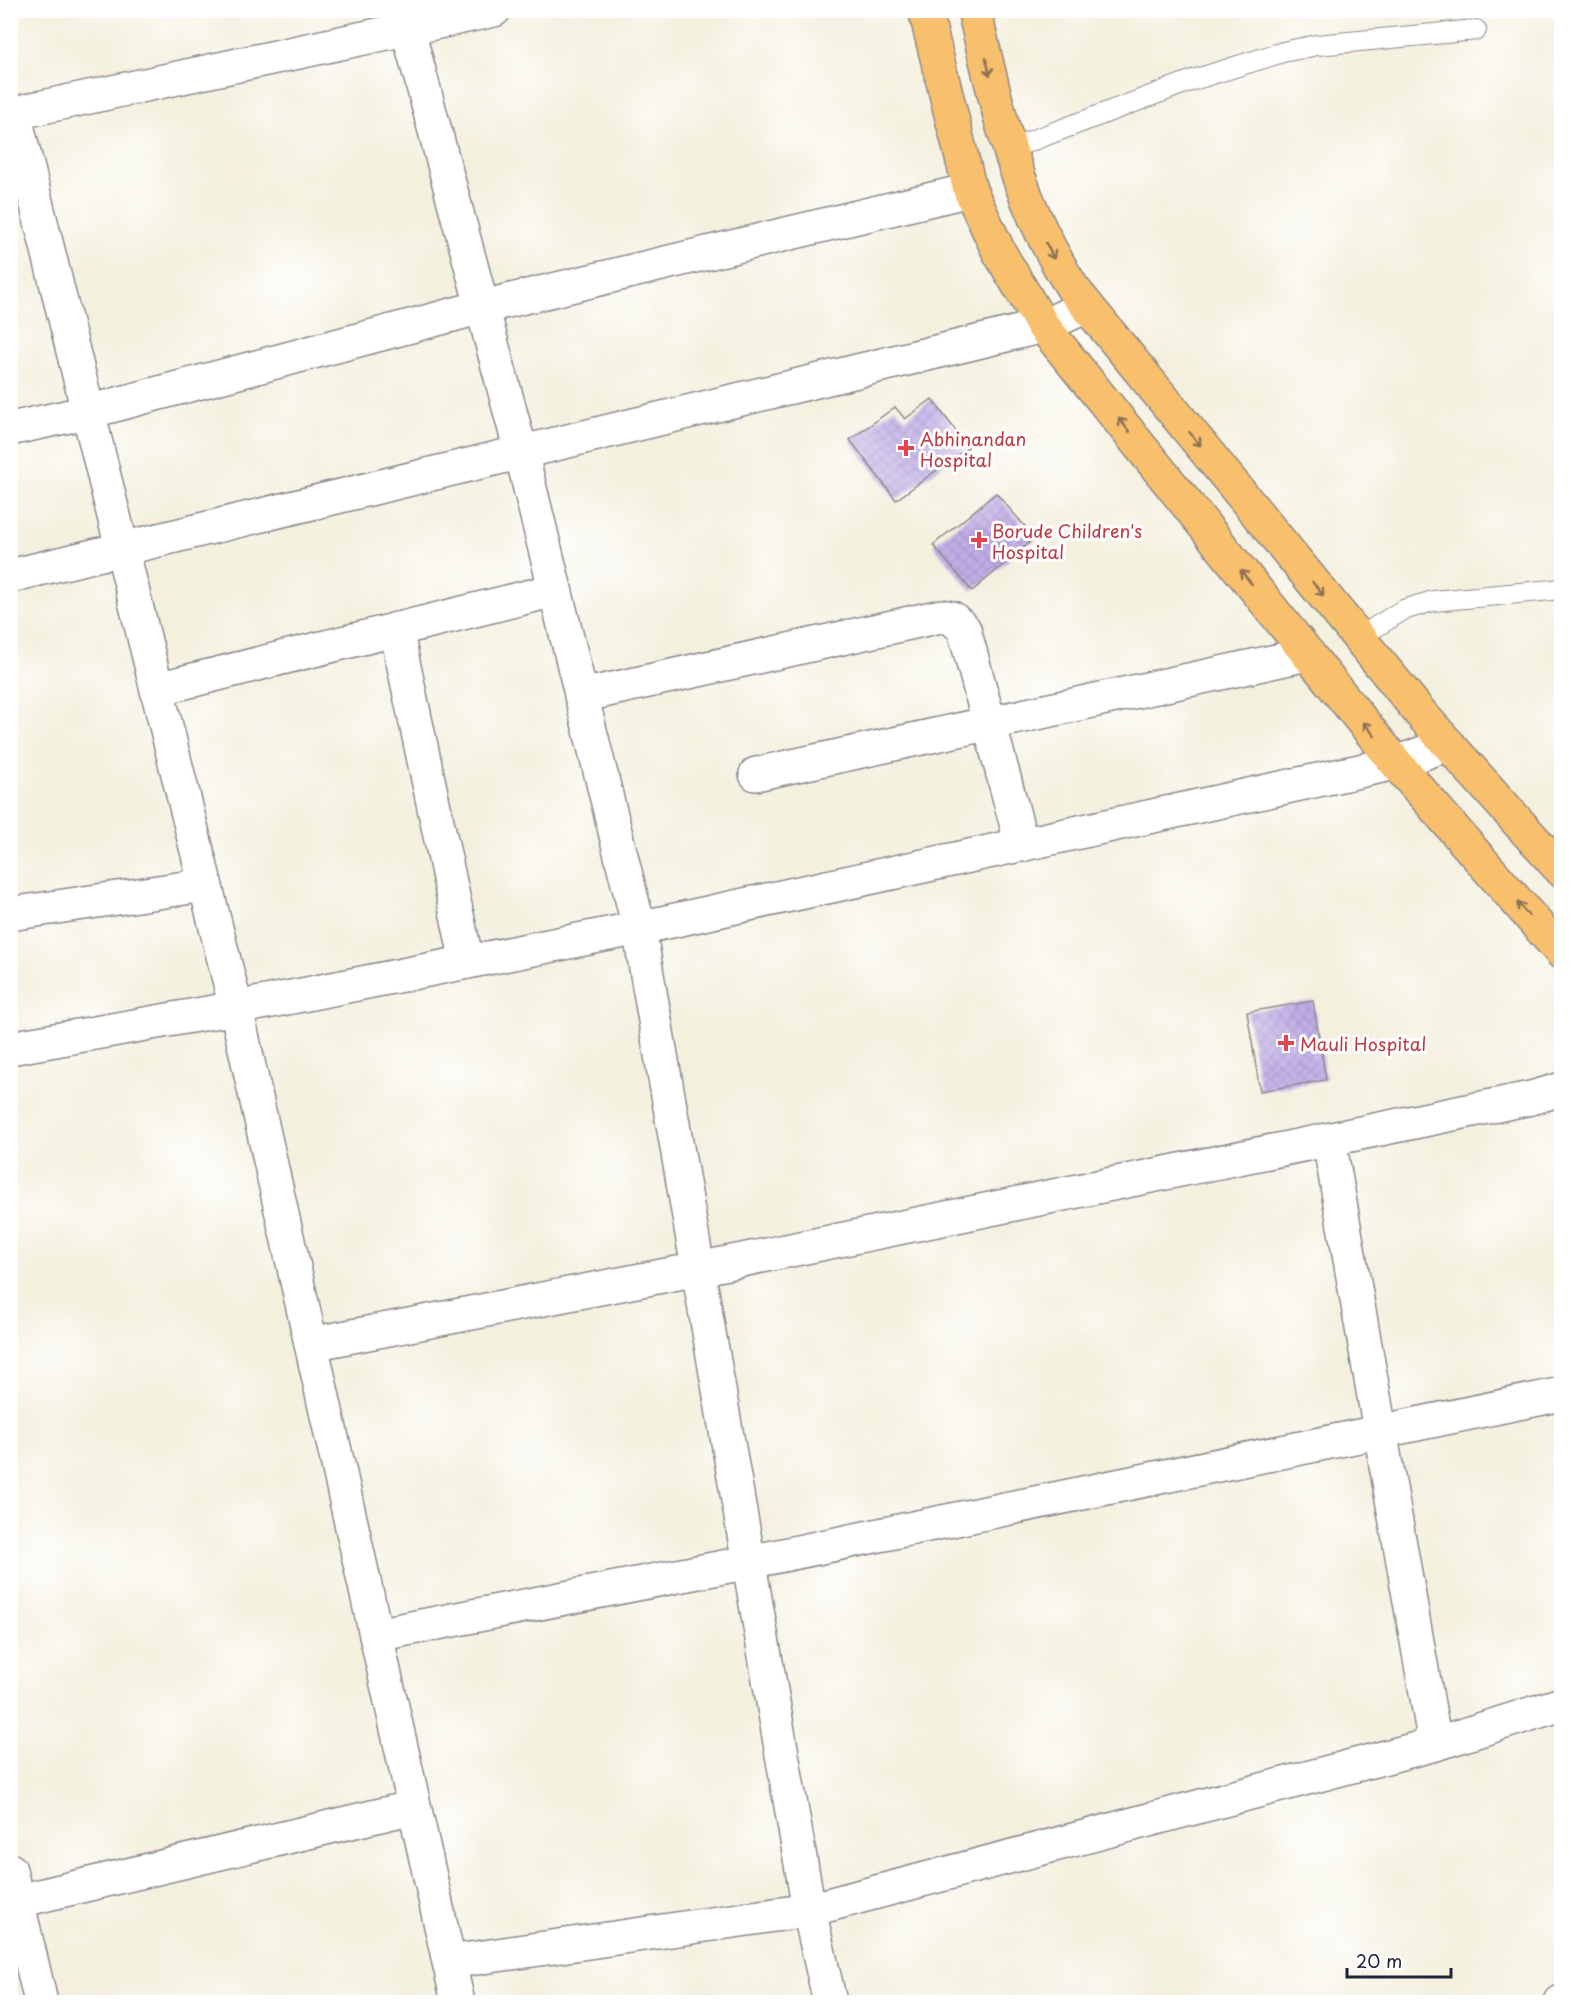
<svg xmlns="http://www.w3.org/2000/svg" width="1572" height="2013" font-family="'Playpen Sans',sans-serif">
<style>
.building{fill:url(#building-cross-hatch)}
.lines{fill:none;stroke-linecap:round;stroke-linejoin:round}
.service-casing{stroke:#8b898c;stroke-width:22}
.minor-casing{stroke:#8b898c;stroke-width:36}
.primary-casing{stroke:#8b898c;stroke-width:36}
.service{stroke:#fff;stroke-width:20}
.minor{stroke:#fff;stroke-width:33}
.primary{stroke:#f8bf6c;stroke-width:33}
.oneway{stroke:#8d7054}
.health-dot{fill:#e0444e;stroke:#fff;stroke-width:2}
.labels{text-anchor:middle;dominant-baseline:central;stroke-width:6;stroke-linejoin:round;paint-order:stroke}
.health-label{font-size:18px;fill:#be3a42;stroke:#fff;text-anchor:start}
</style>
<defs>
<pattern id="building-cross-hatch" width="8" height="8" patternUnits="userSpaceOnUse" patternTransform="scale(1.5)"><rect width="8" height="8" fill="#c1aee8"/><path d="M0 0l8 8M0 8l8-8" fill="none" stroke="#a695c8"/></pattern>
</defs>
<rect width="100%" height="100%" fill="#fff"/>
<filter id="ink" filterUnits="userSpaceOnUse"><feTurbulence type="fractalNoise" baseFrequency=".0167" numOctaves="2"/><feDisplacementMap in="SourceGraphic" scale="12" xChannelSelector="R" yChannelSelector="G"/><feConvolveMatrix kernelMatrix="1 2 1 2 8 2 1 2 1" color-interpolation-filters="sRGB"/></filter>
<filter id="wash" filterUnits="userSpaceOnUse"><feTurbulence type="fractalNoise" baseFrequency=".008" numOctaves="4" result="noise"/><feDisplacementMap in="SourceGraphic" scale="24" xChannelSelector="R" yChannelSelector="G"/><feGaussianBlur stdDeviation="1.35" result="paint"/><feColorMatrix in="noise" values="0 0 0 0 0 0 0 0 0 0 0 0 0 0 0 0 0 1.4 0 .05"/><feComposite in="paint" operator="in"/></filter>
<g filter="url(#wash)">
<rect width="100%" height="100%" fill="#f4f0de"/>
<g id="blocks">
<!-- building -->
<g class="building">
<path d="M 932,399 L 968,447 L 896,500 L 850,440 L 895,407 L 905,419 Z"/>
<path d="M 996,493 L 1035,538 L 972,591 L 933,545 Z"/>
<path d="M 1313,1001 L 1326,1080 L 1260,1091 L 1247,1012 Z"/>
</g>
</g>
</g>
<g filter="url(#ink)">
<use href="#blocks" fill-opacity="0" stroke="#8b898c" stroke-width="1.5"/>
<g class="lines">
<defs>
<g id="service">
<path d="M 1007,150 L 1193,80 L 1283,52 L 1317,45 L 1476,30"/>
<path d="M 1358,638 L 1403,610 L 1433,601 L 1562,589"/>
</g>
<g id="minor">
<path d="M 408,30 L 521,452 L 639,928 L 809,1910 L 830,2002"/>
<path d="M 14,113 L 236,1008 L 458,2002"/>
<path d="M 10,114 L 494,10"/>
<path d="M 10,429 L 88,412 L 482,307 L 970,190"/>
<path d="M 10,576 L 1043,326 L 1087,306"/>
<path d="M 396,629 L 467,962"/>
<path d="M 157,689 L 555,590"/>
<path d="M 581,696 L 941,616 L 952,618 L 964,629 L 1022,845"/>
<path d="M 756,774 L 1308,654"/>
<path d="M 10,914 L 205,885"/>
<path d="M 10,1048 L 236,1008 L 639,928 L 1396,763 L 1448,744"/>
<path d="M 1329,1140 L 1435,1744"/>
<path d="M 311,1344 L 698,1269 L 1531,1098 L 1562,1089"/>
<path d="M 376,1635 L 749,1562 L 1562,1394"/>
<path d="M 10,1870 L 41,2002"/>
<path d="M 18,1901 L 414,1807"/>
<path d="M 449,1962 L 809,1910 L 1435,1744 L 1562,1704"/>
<path d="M 1561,2002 L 1562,2002"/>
</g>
<g id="primary">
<path d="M 925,10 L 970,190 L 999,252 L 1043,326 L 1396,763 L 1562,953"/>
<path d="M 974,10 C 999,113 1015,199 1074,290 L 1422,715 L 1562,871"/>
</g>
</defs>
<!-- service casing -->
<use href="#service" class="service-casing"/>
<!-- minor casing -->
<use href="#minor" class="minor-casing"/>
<!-- primary casing -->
<use href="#primary" class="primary-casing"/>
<!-- service -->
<use href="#service" class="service"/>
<!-- minor -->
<use href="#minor" class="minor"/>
<!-- primary -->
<use href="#primary" class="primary"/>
</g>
<!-- one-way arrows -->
<defs><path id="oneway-shaft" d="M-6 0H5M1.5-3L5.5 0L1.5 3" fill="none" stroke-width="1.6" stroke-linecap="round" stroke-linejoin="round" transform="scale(1.5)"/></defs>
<g class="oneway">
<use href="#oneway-shaft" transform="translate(988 67) rotate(77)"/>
<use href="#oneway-shaft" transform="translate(1050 251) rotate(63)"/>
<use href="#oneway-shaft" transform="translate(1124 425) rotate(-129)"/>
<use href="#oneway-shaft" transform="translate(1195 439) rotate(51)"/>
<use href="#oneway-shaft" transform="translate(1246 577) rotate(-129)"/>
<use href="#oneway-shaft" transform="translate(1318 589) rotate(51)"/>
<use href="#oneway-shaft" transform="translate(1369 729) rotate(-129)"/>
<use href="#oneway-shaft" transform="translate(1523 909) rotate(-131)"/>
</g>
</g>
<!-- markers -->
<g class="health-dot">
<path d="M903 439h6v6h6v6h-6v6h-6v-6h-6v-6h6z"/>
<path d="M976 531h6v6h6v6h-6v6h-6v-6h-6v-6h6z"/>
<path d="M1283 1034h6v6h6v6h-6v6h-6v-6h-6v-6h6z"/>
</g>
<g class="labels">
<!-- health labels -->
<g class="health-label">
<text x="920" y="438">Abhinandan<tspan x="920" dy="21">Hospital</tspan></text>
<text x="992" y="530">Borude Children's<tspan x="992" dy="21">Hospital</tspan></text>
<text x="1300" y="1043">Mauli Hospital</text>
</g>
</g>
<!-- margin -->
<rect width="1572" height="2013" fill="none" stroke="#fff" stroke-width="36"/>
<!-- scale -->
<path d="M1347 1968v9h104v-9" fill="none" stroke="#22223b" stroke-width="3"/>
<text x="1356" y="1968" font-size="18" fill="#22223b" stroke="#ffffff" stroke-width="4.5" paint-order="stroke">20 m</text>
</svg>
